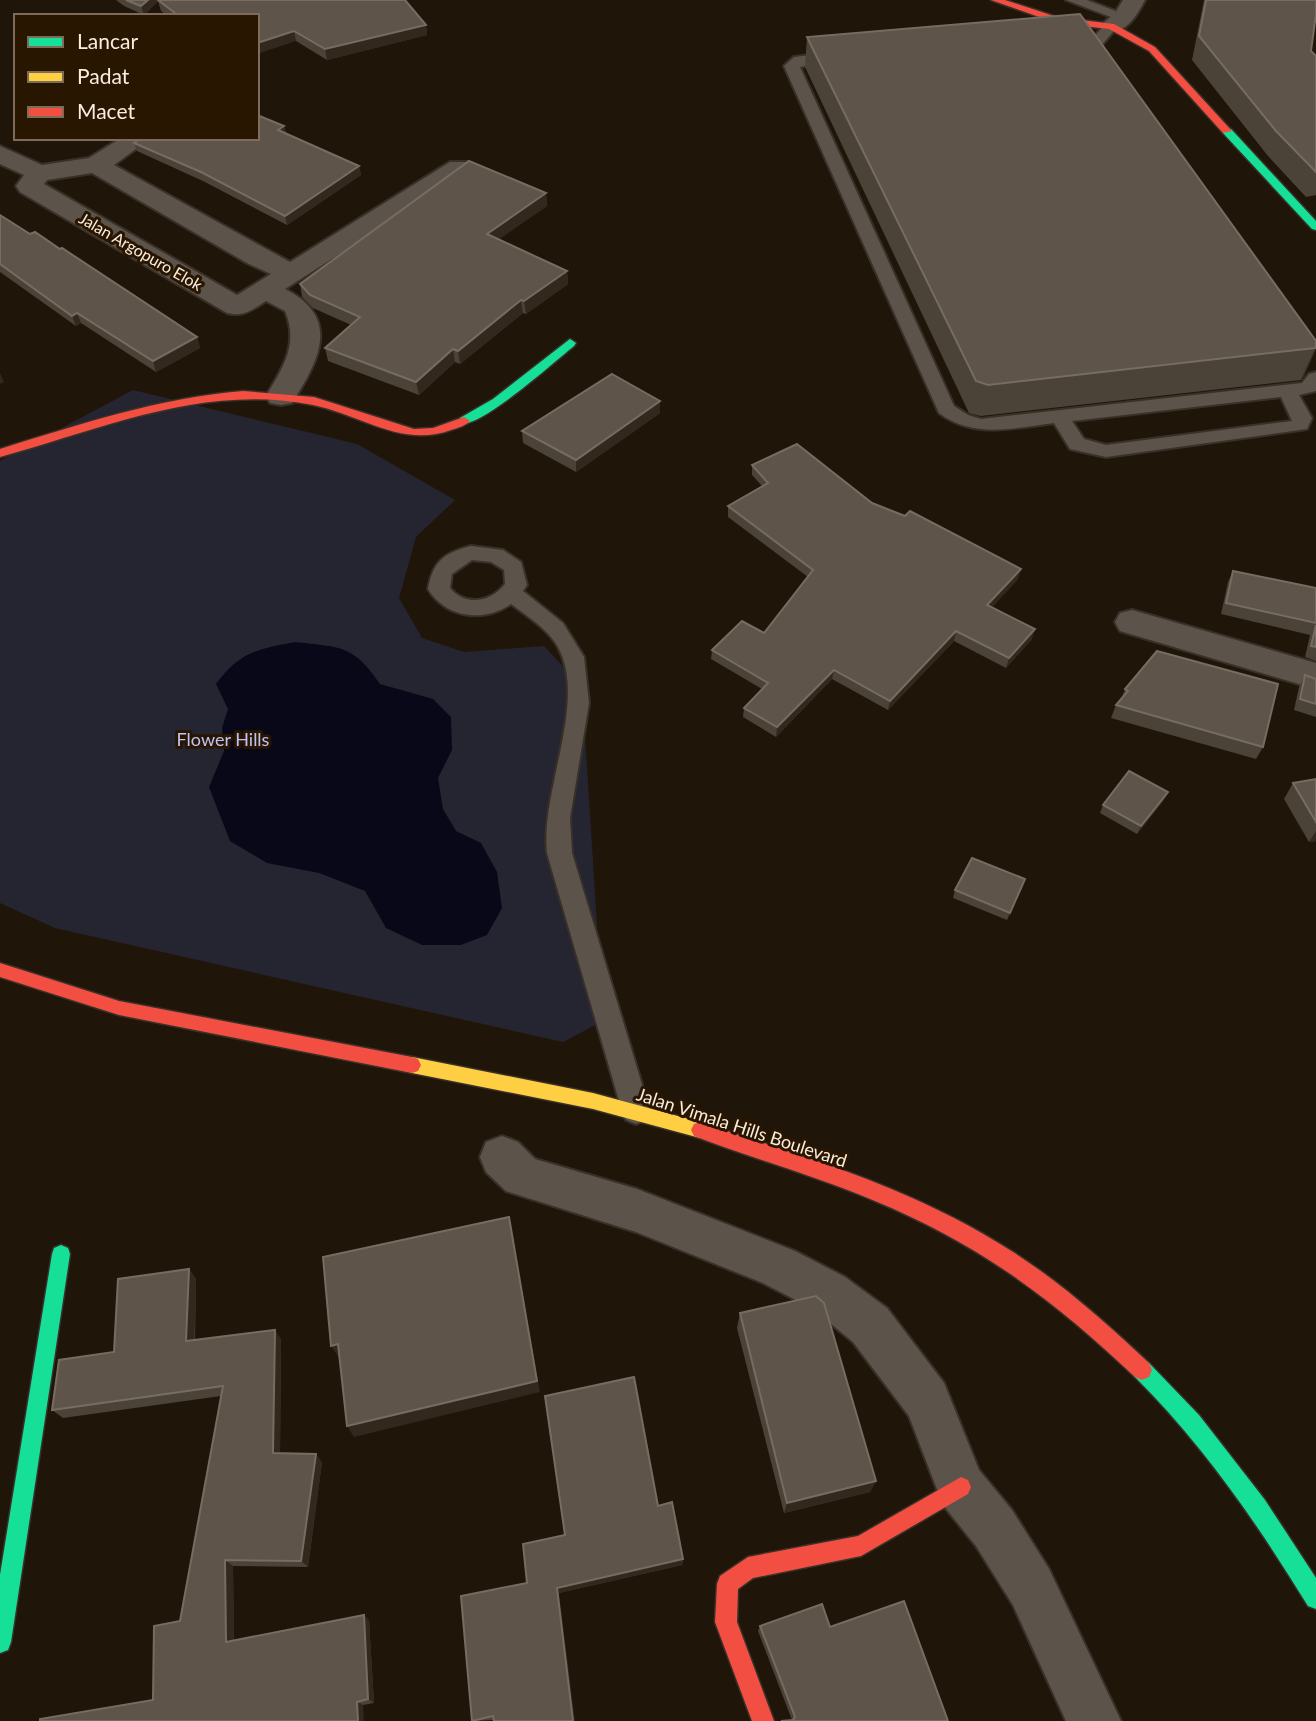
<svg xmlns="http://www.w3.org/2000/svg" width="1316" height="1721" font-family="Lato,sans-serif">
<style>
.green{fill:#252531}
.water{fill:#090819}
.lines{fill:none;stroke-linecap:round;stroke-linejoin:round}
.lane-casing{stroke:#393129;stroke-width:4}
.street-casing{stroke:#393129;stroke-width:4}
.fast-casing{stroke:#393129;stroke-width:3}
.slow-casing{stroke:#393129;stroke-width:3}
.jam-casing{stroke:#393129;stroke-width:3}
.lane{fill:#5c544b;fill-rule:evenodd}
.street{fill:#5c544b;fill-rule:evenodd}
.fast{fill:#16e098;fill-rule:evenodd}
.slow{fill:#ffcf43;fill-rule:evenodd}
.jam{fill:#f24e42;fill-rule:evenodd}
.wall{fill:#4b4238}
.shaded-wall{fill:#32281d}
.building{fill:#5e5449;stroke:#766c61;stroke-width:2}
.labels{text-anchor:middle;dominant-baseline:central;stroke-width:6;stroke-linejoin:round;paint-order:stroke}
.far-street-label{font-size:16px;fill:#faecde;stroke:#291600}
.park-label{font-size:18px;fill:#bdc3f7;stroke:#291600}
.street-label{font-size:18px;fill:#faecde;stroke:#291600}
</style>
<rect width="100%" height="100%" fill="#201509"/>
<!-- green -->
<path class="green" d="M 133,390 L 357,444 L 455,500 L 416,537 L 399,598 L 422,638 L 464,652 L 544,646 L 582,687 L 603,1021 L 563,1042 L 55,928 L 0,903 L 0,461 Z"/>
<!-- water -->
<path class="water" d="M 295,642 C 340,647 354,645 380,684 L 433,699 L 451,717 L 452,750 L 438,778 L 443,809 L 456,831 L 481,843 L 497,872 L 502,908 L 487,935 L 461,945 L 422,945 L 386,928 L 365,891 L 319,873 L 267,863 L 230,841 L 209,787 L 224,751 L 222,728 L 228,709 L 216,684 C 239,652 258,649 295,642 Z"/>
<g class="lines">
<defs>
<g id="lane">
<path d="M 1066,0 L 1087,0 L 1131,17 L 1129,20 L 1119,20 Z"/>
<path d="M 1111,22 L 1118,26 L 1101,46 L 1110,68 L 1102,73 L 1094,68 L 1086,46 L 1106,23 Z"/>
<path d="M 838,52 L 845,56 L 843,59 L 800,67 L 954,406 L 968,415 L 981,419 L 1302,383 L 1309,374 L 1316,372 L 1316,391 L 1299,395 L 1312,418 L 1307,429 L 1106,457 L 1070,449 L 1054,423 C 1013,428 974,439 939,413 L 784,66 L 794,57 ZM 1281,397 L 1292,421 L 1106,445 L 1084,439 L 1072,421 Z"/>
<path d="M 471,546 L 503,550 L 521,562 L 527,585 L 523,591 L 563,623 L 584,657 L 589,703 L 570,818 L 572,853 L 650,1111 L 646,1120 L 636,1124 L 626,1120 L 622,1111 L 547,853 C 540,791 588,702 558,647 C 548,629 527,616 511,604 C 483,623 446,618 428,589 C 433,561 444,553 471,546 ZM 472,560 L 491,562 L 504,570 L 505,584 C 491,602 466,607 450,588 L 452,574 Z"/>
</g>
<g id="street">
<path d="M 1123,0 L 1145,0 C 1136,17 1125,36 1103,31 L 1100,26 L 1115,13 Z"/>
<path d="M 121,138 L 151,138 L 114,165 L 290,262 L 450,162 L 468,162 L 472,167 L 468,172 L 285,289 C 342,318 319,360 292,403 L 281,405 L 270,403 L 266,396 C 283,368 299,344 285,311 L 266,301 C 252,310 243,317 227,313 L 20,192 L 16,186 L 24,175 L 0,164 L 0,146 L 42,165 L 89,158 ZM 92,173 L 247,263 L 271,274 L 237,295 L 44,184 L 47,180 Z"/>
<path d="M 1132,610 L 1316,663 L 1316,689 L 1120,631 L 1115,622 L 1120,613 Z"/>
<path d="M 502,1136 L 518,1142 L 535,1159 L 637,1189 L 795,1251 L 845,1277 L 887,1308 L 944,1383 L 979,1470 L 1012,1510 L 1049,1569 L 1121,1721 L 1066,1721 L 1013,1605 L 976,1546 L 943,1505 L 909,1416 L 853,1342 L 813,1309 L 763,1283 L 636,1232 L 506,1191 L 486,1172 L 480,1157 L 486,1142 Z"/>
</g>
<g id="fast">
<path d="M 1223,129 L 1231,129 L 1316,221 L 1316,230 L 1312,229 L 1223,133 Z"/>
<path d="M 570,339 L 576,343 L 574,346 C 554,362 482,427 460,424 L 460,418 L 493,399 Z"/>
<path d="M 61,1245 L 68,1248 L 70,1254 L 11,1642 L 8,1650 L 0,1653 L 0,1575 L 52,1254 L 54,1248 Z"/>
<path d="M 1142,1360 L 1149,1363 L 1199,1415 L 1265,1500 L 1316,1578 L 1316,1609 L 1308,1606 C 1257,1523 1204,1446 1135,1377 L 1132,1370 L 1135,1363 Z"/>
</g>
<path id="slow" d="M 412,1057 L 593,1093 L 700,1122 L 706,1124 L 709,1130 L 706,1136 L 700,1138 L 593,1109 L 412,1073 L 406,1071 L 403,1065 L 406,1059 Z"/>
<g id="jam">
<path d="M 991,0 L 1005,0 L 1057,17 L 1114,24 L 1155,47 L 1232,131 L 1223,133 L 1149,51 L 1109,29 L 1056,23 Z"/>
<path d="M 243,391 L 314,397 L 414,429 L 433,428 L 464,417 L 470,421 C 465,426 458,428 451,430 C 402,448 361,415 313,405 C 205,383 102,429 0,457 L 0,449 C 80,424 159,398 243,391 Z"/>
<path d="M 0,963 L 119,1001 L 412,1057 L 418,1059 L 421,1065 L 418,1071 L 412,1073 L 119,1015 L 0,977 Z"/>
<path d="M 700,1122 C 807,1157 918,1190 1013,1252 C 1063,1284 1106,1323 1149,1363 L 1152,1370 L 1149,1377 L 1142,1380 L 1135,1377 C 1054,1300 979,1244 875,1201 C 816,1176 754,1159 694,1136 L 691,1130 L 694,1124 Z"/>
<path d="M 961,1477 L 968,1480 L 971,1487 L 968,1494 L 861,1556 L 753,1578 L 738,1589 L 737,1622 L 774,1721 L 752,1721 L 715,1622 L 717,1584 L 720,1576 L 748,1557 L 858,1536 Z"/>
</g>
</defs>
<!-- lane casing -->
<use href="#lane" class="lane-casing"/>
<!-- street casing -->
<use href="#street" class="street-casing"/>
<!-- fast casing -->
<use href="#fast" class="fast-casing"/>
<!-- slow casing -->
<use href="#slow" class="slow-casing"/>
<!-- jam casing -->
<use href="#jam" class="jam-casing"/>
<!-- lane -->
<use href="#lane" class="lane"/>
<!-- street -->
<use href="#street" class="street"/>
<!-- fast -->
<use href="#fast" class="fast"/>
<!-- slow -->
<use href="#slow" class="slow"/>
<!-- jam -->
<use href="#jam" class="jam"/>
</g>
<!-- wall -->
<g class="wall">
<path d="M 116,0 L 405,0 L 426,25 L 427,35 L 327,60 L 296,41 L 257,16 L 168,16 L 161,11 L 158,1 L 144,15 L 124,6 Z"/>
<path d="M 1204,0 L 1316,0 L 1311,51 L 1316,56 L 1316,195 L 1306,197 L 1268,156 L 1192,60 Z"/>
<path d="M 807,37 L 1316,341 L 1316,348 L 1304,376 L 1301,380 L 981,416 L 969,413 L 805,67 Z"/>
<path d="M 284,126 L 286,133 L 359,166 L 361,175 L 287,225 L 203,181 L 137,151 L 134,143 Z"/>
<path d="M 546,193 L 547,206 L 499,239 L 567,271 L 568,284 L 526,314 L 523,313 L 460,364 L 455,362 L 419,395 L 328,361 L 325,348 L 351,325 L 313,308 L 302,297 L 300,284 Z"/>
<path d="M 0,215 L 30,234 L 60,249 L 197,337 L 200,348 L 156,372 L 81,323 L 76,326 L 0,272 Z"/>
<path d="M 660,401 L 660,413 L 576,472 L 523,443 L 522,431 Z"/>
<path d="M 752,465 L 872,503 L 1018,579 L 992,607 L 1032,639 L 1006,668 L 954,641 L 888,710 L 832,679 L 776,737 L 743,717 L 744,708 L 762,689 L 711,659 L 712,650 L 764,633 L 808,577 L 728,517 L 728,506 L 762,486 L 752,475 Z"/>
<path d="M 1233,571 L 1316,588 L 1316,661 L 1305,657 L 1310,635 L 1221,614 L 1228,582 Z"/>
<path d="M 1305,675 L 1316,679 L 1316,717 L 1294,710 L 1299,687 Z"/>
<path d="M 1125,689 L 1263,747 L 1256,759 L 1111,718 L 1116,705 L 1121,699 Z"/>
<path d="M 1316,779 L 1316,841 L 1309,842 L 1284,799 L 1293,783 Z"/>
<path d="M 1164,800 L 1137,834 L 1100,813 L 1103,805 Z"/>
<path d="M 1025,879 L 1007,920 L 953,898 L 955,890 Z"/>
<path d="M 189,1269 L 196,1279 L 195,1340 L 281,1339 L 280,1454 L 322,1462 L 308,1567 L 233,1566 L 234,1640 L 369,1620 L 374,1703 L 363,1705 L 153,1700 L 180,1621 L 221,1396 L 63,1418 L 52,1410 L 114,1352 Z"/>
<path d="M 740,1313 L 876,1481 L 870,1492 L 784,1513 L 737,1328 Z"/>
<path d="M 658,1506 L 683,1559 L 682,1565 L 559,1593 L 494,1720 L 472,1721 L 527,1583 L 565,1535 Z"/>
<path d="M 760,1626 L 830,1627 L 948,1721 L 780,1721 L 792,1720 L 758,1631 Z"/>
</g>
<!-- shaded-wall -->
<g class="shaded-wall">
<path d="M 148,0 L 160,0 L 144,15 L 141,6 Z"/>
<path d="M 426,25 L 427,35 L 327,60 L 325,49 Z"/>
<path d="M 294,31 L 296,41 L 257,54 L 257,43 Z"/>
<path d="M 284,126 L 286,135 L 278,130 Z"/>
<path d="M 359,166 L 361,175 L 287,225 L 285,216 Z"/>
<path d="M 546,193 L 547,206 L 488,247 L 487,234 Z"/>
<path d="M 567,271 L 568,284 L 526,314 L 524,301 Z"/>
<path d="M 521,300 L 523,313 L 460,364 L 458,351 Z"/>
<path d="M 77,313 L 81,323 L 76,326 L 72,316 Z"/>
<path d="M 197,337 L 200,348 L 156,372 L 153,361 Z"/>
<path d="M 1316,346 L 1304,376 L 1301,380 L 1315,348 Z"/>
<path d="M 453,349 L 455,362 L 419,395 L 416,382 Z"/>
<path d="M 0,373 L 4,382 L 0,384 Z"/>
<path d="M 660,401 L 660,413 L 576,472 L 576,460 Z"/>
<path d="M 1021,569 L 1018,579 L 985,615 L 987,605 Z"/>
<path d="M 1035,629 L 1032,639 L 1006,668 L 1009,658 Z"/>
<path d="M 956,631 L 954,641 L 888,710 L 890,701 Z"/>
<path d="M 834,670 L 832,679 L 776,737 L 777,727 Z"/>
<path d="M 1168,792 L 1164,800 L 1137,834 L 1141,826 Z"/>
<path d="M 1316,831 L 1316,841 L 1309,842 Z"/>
<path d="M 509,1217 L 540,1392 L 354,1437 L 347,1426 Z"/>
<path d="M 189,1269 L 196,1279 L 194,1351 L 186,1341 Z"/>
<path d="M 275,1330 L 281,1339 L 280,1461 L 273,1453 Z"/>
<path d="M 338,1344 L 345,1356 L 339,1358 L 331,1346 Z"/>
<path d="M 316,1454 L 322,1462 L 308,1567 L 301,1561 Z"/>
<path d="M 876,1481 L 870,1492 L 784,1513 L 787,1503 Z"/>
<path d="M 683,1559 L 682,1565 L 559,1593 L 575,1721 L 573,1721 L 557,1588 Z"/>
<path d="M 225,1560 L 233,1566 L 234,1646 L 226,1642 Z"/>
<path d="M 364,1615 L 369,1620 L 374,1703 L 368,1699 Z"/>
<path d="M 357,1702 L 363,1705 L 364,1721 L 358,1721 Z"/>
</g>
<!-- building -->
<g class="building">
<path d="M 126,0 L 148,0 L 141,6 Z"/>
<path d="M 158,0 L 405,0 L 426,25 L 325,49 L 294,31 L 257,43 L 257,16 L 179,16 Z"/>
<path d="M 1206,0 L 1316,0 L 1316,14 L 1311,51 L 1316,56 L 1316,172 L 1276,131 L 1199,36 Z"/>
<path d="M 1080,14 L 1316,341 L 1316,346 L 1315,348 L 988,385 L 976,381 L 807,37 Z"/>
<path d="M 257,115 L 284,126 L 278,130 L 359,166 L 285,216 L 201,172 L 134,143 L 141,138 L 257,138 Z"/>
<path d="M 469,161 L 546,193 L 487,234 L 567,271 L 524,301 L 521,300 L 458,351 L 453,349 L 416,382 L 325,348 L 360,317 L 310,295 L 300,284 Z"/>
<path d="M 0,215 L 30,234 L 35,232 L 60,249 L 62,248 L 197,337 L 153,361 L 77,313 L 72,316 L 0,264 Z"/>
<path d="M 612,374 L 660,401 L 576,460 L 522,431 Z"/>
<path d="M 797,444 L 872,503 L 905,516 L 910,511 L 1021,569 L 987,605 L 1035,629 L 1009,658 L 956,631 L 890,701 L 834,670 L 777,727 L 744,708 L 768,683 L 712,650 L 742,621 L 764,633 L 813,570 L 728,506 L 768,483 L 752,465 Z"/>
<path d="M 1233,571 L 1316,588 L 1316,623 L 1226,603 Z"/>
<path d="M 1316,625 L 1316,647 L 1311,646 Z"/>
<path d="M 1157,651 L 1278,684 L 1263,747 L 1116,705 L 1128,691 L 1125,689 Z"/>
<path d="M 1305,675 L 1316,679 L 1316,704 L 1300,699 Z"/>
<path d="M 1129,771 L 1168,792 L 1141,826 L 1103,805 Z"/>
<path d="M 1316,779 L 1316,822 L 1293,783 Z"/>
<path d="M 972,858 L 1025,879 L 1010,913 L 955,890 Z"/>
<path d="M 509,1217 L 537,1381 L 347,1426 L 338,1344 L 331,1346 L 323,1257 Z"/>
<path d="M 189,1269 L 186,1341 L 275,1330 L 273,1453 L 316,1454 L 301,1561 L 225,1560 L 226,1642 L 364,1615 L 368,1699 L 357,1702 L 358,1721 L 40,1721 L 40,1719 L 153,1700 L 154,1626 L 180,1621 L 223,1386 L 52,1410 L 59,1360 L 114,1352 L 118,1279 Z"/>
<path d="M 816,1296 L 824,1303 L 876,1481 L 787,1503 L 740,1313 Z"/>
<path d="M 634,1377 L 658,1506 L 672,1502 L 683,1559 L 557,1588 L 573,1721 L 494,1721 L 493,1716 L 472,1721 L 461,1596 L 527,1583 L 523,1544 L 565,1535 L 545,1396 Z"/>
<path d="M 904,1601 L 948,1721 L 781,1721 L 793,1720 L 795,1717 L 760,1626 L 822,1604 L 830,1627 Z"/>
</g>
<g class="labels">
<!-- far-street labels -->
<g class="far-street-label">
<text transform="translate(141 251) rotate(30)">Jalan Argopuro Elok</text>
</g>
<!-- park labels -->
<g class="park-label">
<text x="223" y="739">Flower Hills</text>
</g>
<!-- street labels -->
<g class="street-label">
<text transform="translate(742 1127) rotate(18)">Jalan Vimala Hills Boulevard</text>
</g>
</g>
<!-- legend -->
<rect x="14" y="14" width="245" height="126" fill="#291600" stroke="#7d6c59" stroke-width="2"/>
<rect x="28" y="37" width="35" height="10" fill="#16e098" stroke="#7d6c59" stroke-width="2"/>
<text x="77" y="49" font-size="21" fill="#faecde">Lancar</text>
<rect x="28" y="72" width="35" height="10" fill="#ffcf43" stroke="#7d6c59" stroke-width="2"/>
<text x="77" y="84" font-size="21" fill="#faecde">Padat</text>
<rect x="28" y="107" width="35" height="10" fill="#f24e42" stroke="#7d6c59" stroke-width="2"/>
<text x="77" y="119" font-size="21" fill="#faecde">Macet</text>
</svg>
